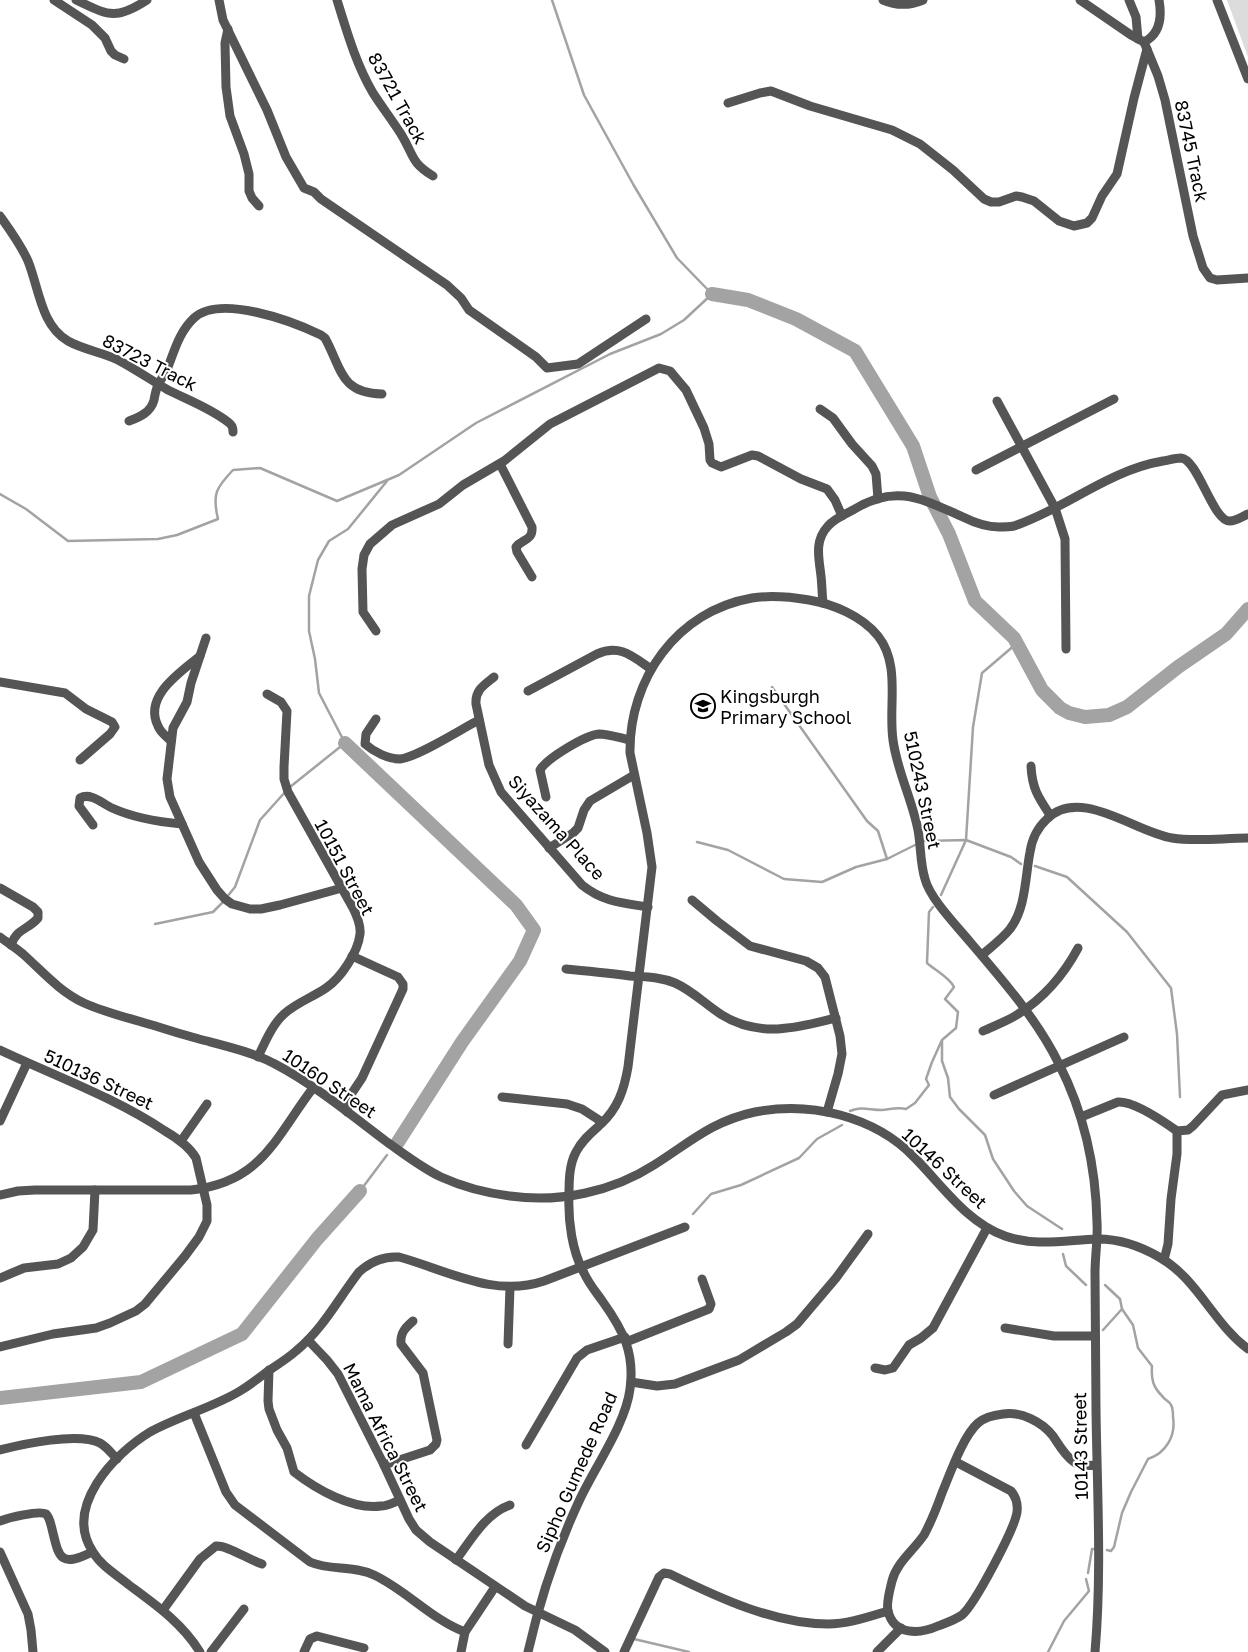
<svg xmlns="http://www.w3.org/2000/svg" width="1248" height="1652" font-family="'Golos Text',sans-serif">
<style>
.green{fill:#dcdcdc}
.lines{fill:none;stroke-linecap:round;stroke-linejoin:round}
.stream{stroke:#a3a3a3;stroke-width:2.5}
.river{stroke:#a3a3a3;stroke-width:14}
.minor{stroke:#555;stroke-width:9}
.labels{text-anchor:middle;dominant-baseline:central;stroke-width:4;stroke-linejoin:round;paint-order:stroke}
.street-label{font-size:18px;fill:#000;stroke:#fff}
.poi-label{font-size:18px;fill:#000;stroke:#fff;text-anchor:start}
</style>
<rect width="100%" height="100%" fill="#fff"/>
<!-- green -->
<path class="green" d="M 1227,0 L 1248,0 L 1248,57 Z"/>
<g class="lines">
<!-- stream -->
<g class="stream">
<path d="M 0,494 L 26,509 L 68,541 L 158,539 L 177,535 L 218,519 C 212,494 216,488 233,470 L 260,468 L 337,501 L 399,475 L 476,423 L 610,354 L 661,334 L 684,320 L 712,294 L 677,258 L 633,184 L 584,95 L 552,0"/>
<path d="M 772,687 L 867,821 L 878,831 L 887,859"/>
<path d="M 290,787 L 345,743 L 319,693 L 315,659 L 309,631 L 309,596 L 318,560 L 329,541 L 348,529 L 387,481"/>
<path d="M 925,841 L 966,840 L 1011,857 L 1021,864"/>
<path d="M 697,842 L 728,850 L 784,879 L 822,882 L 856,867 L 887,859 L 917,844"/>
<path d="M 1035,866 L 1067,877 L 1127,932 L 1171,988 L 1177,1034 L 1180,1097"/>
<path d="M 941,895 L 966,840 L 973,727 L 982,673 L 1016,644"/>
<path d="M 155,924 L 213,912 L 222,903 L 235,887 L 260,820 L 286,791"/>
<path d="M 942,1041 L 942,1061 L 948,1078 L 950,1097 L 959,1109 L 985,1135 L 993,1159 L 1014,1191 L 1027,1206 L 1062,1229"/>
<path d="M 850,1111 C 862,1106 869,1110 882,1110 C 891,1109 898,1107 906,1109 L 915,1103 L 929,1085 L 926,1079 L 932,1062 L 942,1040 L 956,1028 L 958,1012 L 945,999 L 954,987 C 949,977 936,971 927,963 L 929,912 L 933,907"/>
<path d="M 360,1191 L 387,1155"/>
<path d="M 693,1214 L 711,1194 L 741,1185 L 799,1158 L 817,1139 L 842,1125"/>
<path d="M 1063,1254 L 1066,1266 L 1086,1285"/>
<path d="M 1105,1285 L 1120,1299 L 1122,1309 L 1133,1325 L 1138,1348 L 1152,1366 C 1151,1380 1153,1387 1163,1397 C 1165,1400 1170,1402 1171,1405 C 1173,1408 1173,1413 1173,1417 C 1176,1436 1166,1453 1148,1459 L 1131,1492 L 1122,1513 L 1114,1547 L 1111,1551 L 1107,1550"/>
<path d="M 1103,1330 L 1122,1309"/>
<path d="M 1088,1573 L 1092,1549 L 1094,1549"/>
<path d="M 634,1639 L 689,1652"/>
<path d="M 1048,1652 L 1064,1621 L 1089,1591 L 1086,1579"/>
</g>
<!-- river -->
<g class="river">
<path d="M 712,294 L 748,300 L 796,319 L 855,351 L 913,446 L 930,497 L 949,534 L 975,601 L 1014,638 L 1042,690 L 1060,708 L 1069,713 L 1085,717 L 1109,715 L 1127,707 L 1178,667 L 1226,634 L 1248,609"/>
<path d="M 345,743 L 516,905 L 534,930 L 520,961 L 462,1042 L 398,1142"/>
<path d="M 0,1398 L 141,1382 L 242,1334 L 317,1239 L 360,1191"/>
</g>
<!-- minor -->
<g class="minor">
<path d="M 54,0 L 92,25 L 105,38 L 111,51 L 115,55 L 124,59"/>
<path d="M 76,0 C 108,15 115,21 147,0"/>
<path d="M 219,0 L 223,20 L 267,110 L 286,157 L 304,188 L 314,192 L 321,199 L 447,285 L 461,298 L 469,310 L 536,357 L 547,368 L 578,364 L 646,319"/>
<path d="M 337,0 C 347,32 356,64 373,93 C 382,107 392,120 401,134 C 414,155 410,162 433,176"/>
<path d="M 883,0 C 897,6 909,6 923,0"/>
<path d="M 1080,0 L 1131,35 L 1144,42"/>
<path d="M 1129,0 L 1136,17 L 1138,39"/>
<path d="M 1217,0 L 1248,79"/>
<path d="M 228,29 L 225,43 L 226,87 L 230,116 L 244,154 L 249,174 L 249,191 L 252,198 L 259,206"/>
<path d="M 1144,42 L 1158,76 L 1165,100 L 1193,236 L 1203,268 L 1210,278 L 1217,280 L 1248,278"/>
<path d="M 1144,42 C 1160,34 1162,17 1159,0"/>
<path d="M 728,103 L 760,93 L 771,91 L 810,106 L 892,130 L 920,144 L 953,170 L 984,199 L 991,202 L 999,202 L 1016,196 L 1022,197 L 1034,201 L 1059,221 L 1074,226 L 1087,223 L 1092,218 L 1102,196 L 1117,174 L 1134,98 L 1147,49"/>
<path d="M 0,216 C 10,230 21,245 28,261 C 39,288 41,326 68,341 C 84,350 102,352 118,360 C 135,369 151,380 168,390 C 188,400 210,408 228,422 C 232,425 233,427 233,432"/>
<path d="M 997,401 L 1055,508 L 1065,539 L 1066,649"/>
<path d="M 820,409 L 833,418 L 852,444 L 872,466 L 876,474 L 878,499"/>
<path d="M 129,421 C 140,417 151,412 154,400 C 155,395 156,389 158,385 C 160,380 164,376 166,372 C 174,353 178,333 194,318 C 220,294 292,321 321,335 L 325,338 C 342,369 340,393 382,394"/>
<path d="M 500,464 L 532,527 C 533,541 522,539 516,547 L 517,552 L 532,577"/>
<path d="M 976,470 L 1114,399"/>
<path d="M 823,603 C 822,594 822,585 821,576 C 819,558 814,541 828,526 C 834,519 845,514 853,510 C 896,483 922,499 963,517 C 975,523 986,527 999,527 C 1004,527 1009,527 1014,526 C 1065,509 1109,470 1163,461 C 1169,460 1175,458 1181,458 C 1198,459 1213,522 1230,521 C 1236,521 1243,516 1248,514"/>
<path d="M 376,631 L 363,612 L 362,569 L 364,555 L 370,544 L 392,525 L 439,504 L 463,485 L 504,461 L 550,424 L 659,368 L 670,371 L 686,390 L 704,428 L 709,444 L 710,460 L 712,463 L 721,467 L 752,455 L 758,456 L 801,479 L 827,489 L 835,500 L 842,516"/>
<path d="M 206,638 L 191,683 L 187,702 L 173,728 L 167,779 L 170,797 L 199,862 L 217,890 L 225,899 L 232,904 L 250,909 L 261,909 L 280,905 L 342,888"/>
<path d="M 494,677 C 484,685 475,690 476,704 L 489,765 L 501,792 L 582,885 C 603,902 623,903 648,907"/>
<path d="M 0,682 L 65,693 L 86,709 L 112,722 L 115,727 L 110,734 L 80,760"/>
<path d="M 528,691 L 597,654 C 620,644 632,656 651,669"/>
<path d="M 376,719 L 366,734 L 365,744 C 374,752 388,759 400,759 C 418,757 461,729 479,720"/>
<path d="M 171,741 C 166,736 160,732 158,726 C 143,696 181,672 200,656"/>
<path d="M 1031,766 C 1032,788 1038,797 1050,815"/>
<path d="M 546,797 L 540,770 C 547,758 586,735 599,734 C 609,734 620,738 630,740"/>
<path d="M 93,825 L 79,806 L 80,798 C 91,792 103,804 112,808 C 134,818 159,822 182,824"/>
<path d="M 549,848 L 573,833 L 578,828 L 584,810 L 590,801 L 634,775"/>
<path d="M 0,888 L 33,907 L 38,912 L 38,918 C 28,930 17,928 11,945"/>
<path d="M 692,900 L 717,921 L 750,946 L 806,961 L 818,968 L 825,977 L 840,1036 L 842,1054 L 838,1074 L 827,1112"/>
<path d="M 0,937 C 8,943 16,948 23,954 C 43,972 59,991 84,1003 C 104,1012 125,1017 145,1023 C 166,1029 187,1036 207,1041 C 230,1047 254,1053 275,1064 C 315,1085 351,1115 387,1142 C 404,1154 422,1168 441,1177 C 463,1187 486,1193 510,1196 C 559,1203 612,1192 654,1165 C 689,1143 712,1121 755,1112 C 810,1101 874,1116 914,1157 C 942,1185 966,1222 1005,1236 C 1036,1247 1066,1240 1098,1239 C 1119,1239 1140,1246 1159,1257 C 1197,1278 1213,1323 1248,1349"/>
<path d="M 982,955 C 991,947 1002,939 1010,929 C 1026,908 1025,878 1030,852 C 1032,839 1037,828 1047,819 C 1080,786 1135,832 1172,838 C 1196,842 1223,838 1248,838"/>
<path d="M 566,969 C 587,971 609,973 630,976 C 646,977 661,977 675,983 C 693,991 706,1005 722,1015 C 759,1038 797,1028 836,1018"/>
<path d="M 983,1031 C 994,1026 1005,1022 1015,1016 C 1043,999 1063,976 1078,948"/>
<path d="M 0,1050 C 55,1076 114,1097 165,1131 C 177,1138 189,1146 196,1158 L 207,1205 L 207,1221 L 199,1237 L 185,1256 L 145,1304 L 136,1311 L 110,1323 L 96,1328 L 53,1334 L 0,1347"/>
<path d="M 258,1057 C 265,1042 272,1025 284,1014 C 296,1003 313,997 326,988 C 341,978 358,952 360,934 C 361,925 357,916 353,908 L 288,792 L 284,779 L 284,767 L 287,711 L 281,702 L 267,694"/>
<path d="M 994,1095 L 1124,1037"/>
<path d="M 502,1097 L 567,1104 L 582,1109 L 602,1122"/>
<path d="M 347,1112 L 350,1096 L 362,1078 L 403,989 L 403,984 L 398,977 L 352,956"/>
<path d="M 1081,1117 L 1118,1102 C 1134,1101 1163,1121 1177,1131 L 1177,1154 L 1171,1199 L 1168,1244 L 1164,1260"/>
<path d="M 0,1121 L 27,1063"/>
<path d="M 1177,1131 L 1188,1130 L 1193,1126 L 1222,1095 L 1248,1090"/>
<path d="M 181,1141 L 207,1104"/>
<path d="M 0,1195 L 18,1191 L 35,1190 L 191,1190 C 262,1182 275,1138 313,1088"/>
<path d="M 0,1278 L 24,1268 L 58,1264 L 71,1258 L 83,1247 L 93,1230 L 95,1190"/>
<path d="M 1005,1328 L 1054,1336 L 1095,1336"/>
<path d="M 308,1340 L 327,1360 L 338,1374 L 384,1465 L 409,1519 L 416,1530 L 430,1542 L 525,1606 L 575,1630 L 605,1652"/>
<path d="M 626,1342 L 709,1309 L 711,1304 L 702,1279"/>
<path d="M 508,1344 L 510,1287"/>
<path d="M 875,1368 L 885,1370 L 893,1368 L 909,1345 L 921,1338 L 933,1328 L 987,1228"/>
<path d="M 269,1370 L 268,1401 L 269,1409 L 277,1430 L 287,1448 L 294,1472 C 316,1489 352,1510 381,1506 C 388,1506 394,1502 400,1500"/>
<path d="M 631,1382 L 657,1386 L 675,1384 L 739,1360 L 786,1332 L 797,1324 L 836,1278 L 868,1234"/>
<path d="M 194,1413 L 226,1492 L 235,1505 L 310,1562 C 330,1571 353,1565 374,1575 C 406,1590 431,1619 465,1632"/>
<path d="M 526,1445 L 577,1358 L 587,1350 L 625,1337"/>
<path d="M 0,1450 C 23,1444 78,1432 100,1443 C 107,1447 111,1453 117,1459"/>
<path d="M 956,1462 L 1011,1491 C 1016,1497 1018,1504 1017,1512 C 1015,1528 975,1604 962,1615 C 955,1620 946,1623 938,1626 C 920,1634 894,1636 888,1611 C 886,1602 890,1590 892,1581 C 897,1562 913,1551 924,1535 C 931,1522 937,1507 942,1493 C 950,1474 963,1436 978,1423 C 985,1417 994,1415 1003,1414 C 1021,1411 1042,1422 1053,1436 C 1059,1445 1065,1456 1074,1462 C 1081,1466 1089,1466 1096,1465"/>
<path d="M 384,1465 L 430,1450 L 436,1444 L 437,1440 L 423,1373 L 401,1344 C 400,1333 405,1328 413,1321"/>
<path d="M 0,1521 C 8,1518 39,1510 46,1514 C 49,1517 50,1521 51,1525 C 59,1556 58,1569 92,1552"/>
<path d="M 0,1552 L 28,1614 L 31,1630 L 33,1652"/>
<path d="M 456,1560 C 471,1540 485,1514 510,1505"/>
<path d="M 163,1610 L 200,1559 L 216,1546 C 227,1545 249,1560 262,1564"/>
<path d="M 200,1652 C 182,1623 156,1605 129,1585 C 117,1575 101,1566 93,1552 C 63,1507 114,1454 150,1432 C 179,1416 212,1408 240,1391 C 250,1385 259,1378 268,1371 C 277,1365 287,1359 296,1351 C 323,1329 338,1299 359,1272 C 371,1261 383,1256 399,1257 C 447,1270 493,1298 544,1281 L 685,1227"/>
<path d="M 211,1652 L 244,1609"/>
<path d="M 304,1652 L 310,1639 L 317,1636 L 364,1648"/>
<path d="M 461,1652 L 465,1632 L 495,1587"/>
<path d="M 528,1652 C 540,1599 557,1548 580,1499 C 595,1467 626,1423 630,1389 C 635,1353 623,1330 603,1302 C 596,1292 589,1284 584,1273 C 572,1251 568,1221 569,1196 C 569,1181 569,1165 576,1152 C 582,1140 592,1132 601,1124 C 618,1108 624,1090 628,1067 L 652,867 L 647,833 L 630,753 C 629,679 677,611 752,598 C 771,595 791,597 809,600 C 833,604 862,616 878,636 C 901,665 888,706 893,740 C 897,771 912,799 918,830 C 921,846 920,863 925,879 C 930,899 958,927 971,943 C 1003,981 1037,1019 1059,1064 C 1084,1113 1096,1168 1097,1223 C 1098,1239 1095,1256 1095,1273 C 1095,1318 1096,1363 1096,1409 C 1097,1490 1102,1571 1095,1652"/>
<path d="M 624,1652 L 659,1577 L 664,1573 L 670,1574 C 717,1597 774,1624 828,1624 C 848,1624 868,1617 888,1611"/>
<path d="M 877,1652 L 901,1628"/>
</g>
</g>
<!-- icons -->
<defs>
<symbol id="school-ring" viewBox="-11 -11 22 22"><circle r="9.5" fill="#fff" stroke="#000" stroke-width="1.5"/><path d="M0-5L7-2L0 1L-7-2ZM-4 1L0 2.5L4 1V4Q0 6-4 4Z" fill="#000"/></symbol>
</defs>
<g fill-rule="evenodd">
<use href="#school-ring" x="689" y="692" width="28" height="28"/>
</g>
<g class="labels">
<!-- street labels -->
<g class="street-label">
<text transform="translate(398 98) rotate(61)">83721 Track</text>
<text transform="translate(1192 151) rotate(78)">83745 Track</text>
<text transform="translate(150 362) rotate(27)">83723 Track</text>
<text transform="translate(923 790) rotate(78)">510243 Street</text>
<text transform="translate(557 827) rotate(48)">Siyazama Place</text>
<text transform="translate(345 867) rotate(62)">10151 Street</text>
<text transform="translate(99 1079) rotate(25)">510136 Street</text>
<text transform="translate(330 1083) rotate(34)">10160 Street</text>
<text transform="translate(945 1168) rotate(43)">10146 Street</text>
<text transform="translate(386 1437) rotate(63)">Mama Africa Street</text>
<text transform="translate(1080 1446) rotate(-91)">10143 Street</text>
<text transform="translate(576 1472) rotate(-66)">Sipho Gumede Road</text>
</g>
<!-- poi labels -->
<g class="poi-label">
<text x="720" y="696">Kingsburgh<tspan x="720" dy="21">Primary School</tspan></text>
</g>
</g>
</svg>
